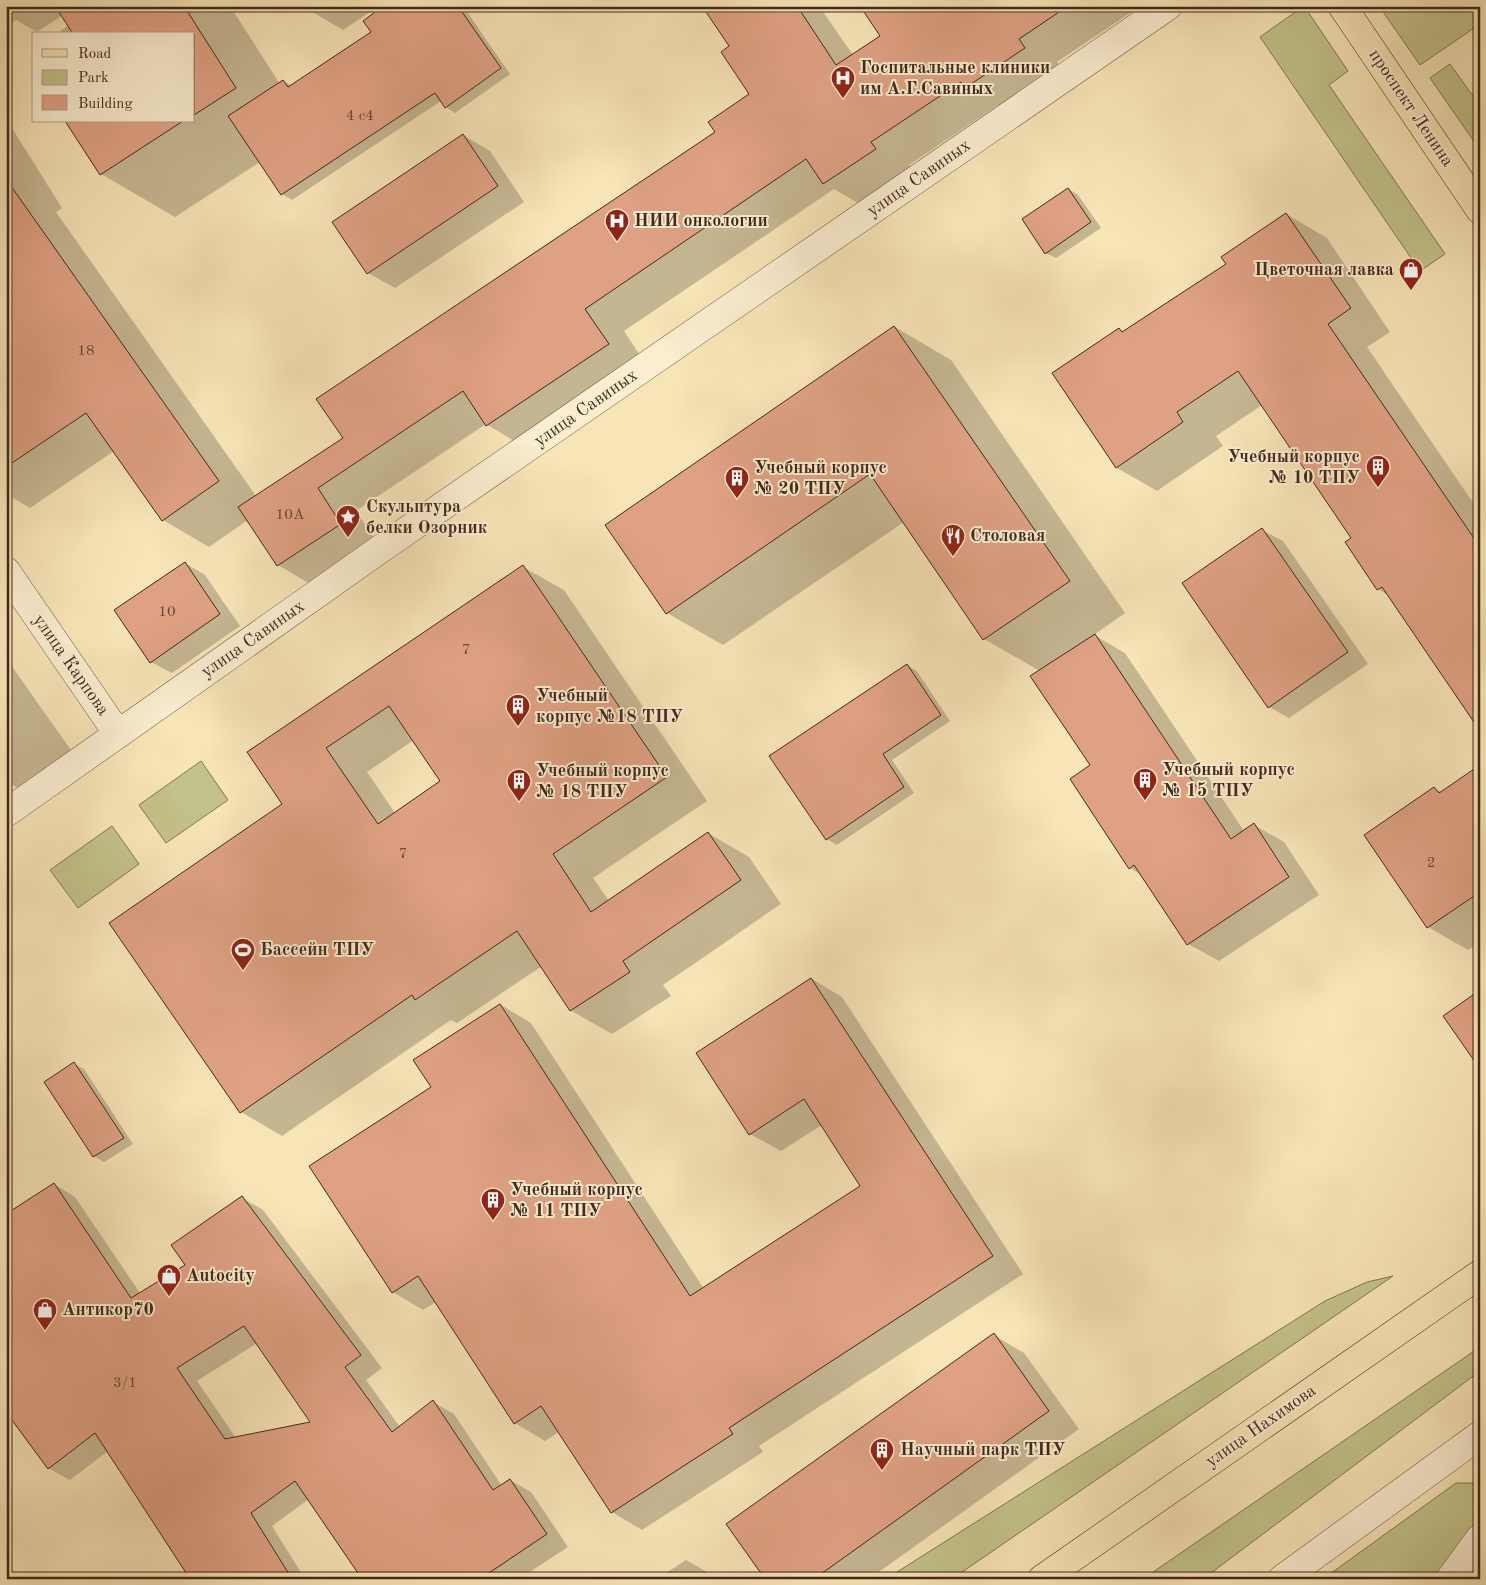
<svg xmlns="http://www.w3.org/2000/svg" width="1486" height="1585" font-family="'Old Standard TT',serif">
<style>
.green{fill:#c3c28a;stroke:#837552}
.shadow{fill:#0003;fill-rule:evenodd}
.building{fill:#dfa184;stroke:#43281b;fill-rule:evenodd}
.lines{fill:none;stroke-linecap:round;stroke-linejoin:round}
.minor-casing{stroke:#705742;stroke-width:29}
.major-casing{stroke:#43281b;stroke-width:29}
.minor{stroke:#faedd0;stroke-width:28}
.major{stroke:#f7e4b7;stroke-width:28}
.labels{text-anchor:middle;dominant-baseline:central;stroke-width:4;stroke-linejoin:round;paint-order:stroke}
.number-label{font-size:15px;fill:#6a4635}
.poi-label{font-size:18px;font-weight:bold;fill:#43281b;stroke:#faedd0;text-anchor:start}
.street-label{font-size:18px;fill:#43281b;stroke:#faedd0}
</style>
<rect width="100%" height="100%" fill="#f7e4b7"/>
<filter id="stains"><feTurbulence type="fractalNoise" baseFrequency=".004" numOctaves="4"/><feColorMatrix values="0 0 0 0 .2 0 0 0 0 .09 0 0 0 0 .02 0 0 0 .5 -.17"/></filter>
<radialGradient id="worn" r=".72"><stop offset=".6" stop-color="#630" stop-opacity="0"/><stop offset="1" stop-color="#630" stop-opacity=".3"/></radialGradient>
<!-- green -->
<g class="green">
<path d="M 1304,6 L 1348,71 L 1329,85 L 1445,254 L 1420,271 L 1260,37 Z"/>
<path d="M 1379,6 L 1480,6 L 1480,24 L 1420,65 Z"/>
<path d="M 1450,64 L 1480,106 L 1480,150 L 1430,78 Z"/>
<path d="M 201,761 L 228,800 L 166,843 L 139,805 Z"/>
<path d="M 112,826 L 139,864 L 78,908 L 50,870 Z"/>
<path d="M 1393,1276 L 952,1579 L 886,1579 L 1325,1301 L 1367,1282 Z"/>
<path d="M 1480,1347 L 1480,1371 L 1203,1579 L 1143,1579 Z"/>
<path d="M 1456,1483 L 1480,1483 L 1480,1579 L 1323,1579 Z"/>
</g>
<!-- shadow -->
<g class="shadow">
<path d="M 6,6 L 230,6 L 280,84 L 283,81 L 292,86 L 412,6 L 463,6 L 510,74 L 455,113 L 446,107 L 441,101 L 292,200 L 282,194 L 260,162 L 175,217 L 101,174 L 67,121 L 194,121 L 194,34 L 62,34 L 60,31 L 69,25 L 63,15 L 37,32 L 16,20 L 6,26 Z"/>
<path d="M 302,6 L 379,6 L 343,30 Z"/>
<path d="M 704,6 L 819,6 L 853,55 L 882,37 L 861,6 L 1146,6 L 1139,10 L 1136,9 L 1057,62 L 1063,71 L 1005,110 L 998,105 L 909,165 L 914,172 L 863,206 L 834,189 L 624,331 L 647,366 L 526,448 L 486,424 L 356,511 L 380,547 L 317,588 L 278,565 L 248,520 L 209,547 L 163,520 L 114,451 L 30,508 L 6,494 L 6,123 L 10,125 L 62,208 L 56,212 L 256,496 L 344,439 L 716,132 L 751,95 L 731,46 Z"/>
<path d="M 463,135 L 490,151 L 524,202 L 395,288 L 368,273 Z"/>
<path d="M 1069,189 L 1078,195 L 1101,228 L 1056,258 L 1046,253 Z"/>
<path d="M 1286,214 L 1327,238 L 1390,332 L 1367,347 L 1480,513 L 1480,729 L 1389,596 L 1378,589 L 1352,538 L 1262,405 L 1216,436 L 1223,446 L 1157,491 L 1117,468 L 1119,330 L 1123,332 L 1227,264 Z"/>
<path d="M 895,327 L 951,360 L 1125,613 L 1094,635 L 1125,653 L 1244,831 L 1254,825 L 1284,842 L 1319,895 L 1219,961 L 1188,944 L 1143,876 L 1130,868 L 1091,766 L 1040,671 L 984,639 L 904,522 L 723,645 L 667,613 Z"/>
<path d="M 1262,530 L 1283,541 L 1368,664 L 1289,718 L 1269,707 Z"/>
<path d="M 185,563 L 205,575 L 240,626 L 172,673 L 151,662 Z"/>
<path d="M 523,567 L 564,590 L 707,801 L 593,878 L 609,901 L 708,833 L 749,857 L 781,904 L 663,985 L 671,996 L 612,1034 L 570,1010 L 542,966 L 457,1023 L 451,1020 L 282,1136 L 241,1112 L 284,804 L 249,752 ZM 414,740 L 442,782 L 395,813 L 367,772 Z"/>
<path d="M 6,658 L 73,753 L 20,789 L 6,781 Z"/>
<path d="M 907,665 L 917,671 L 950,721 L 892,760 L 914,793 L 837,845 L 827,839 Z"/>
<path d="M 1480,767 L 1480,942 L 1468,950 L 1428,927 L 1434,788 L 1442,793 Z"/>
<path d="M 812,979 L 842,997 L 1023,1274 L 759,1446 L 763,1452 L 642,1530 L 612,1512 L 559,1432 L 545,1441 L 515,1423 L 436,1302 L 423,1310 L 393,1292 L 433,1088 L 501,1005 L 531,1023 L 704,1289 L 862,1186 L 822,1125 L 781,1151 L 750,1134 Z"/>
<path d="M 74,1064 L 84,1069 L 133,1144 L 104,1162 L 94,1156 Z"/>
<path d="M 54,1184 L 75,1197 L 140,1293 L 186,1265 L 242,1198 L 263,1210 L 382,1368 L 366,1380 L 400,1427 L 433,1402 L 454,1414 L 502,1486 L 510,1480 L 531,1492 L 568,1547 L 519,1579 L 364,1579 L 309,1499 L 272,1526 L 305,1579 L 191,1579 L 108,1451 L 70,1480 L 48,1468 ZM 257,1343 L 312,1423 L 236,1438 L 197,1381 Z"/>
<path d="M 994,1335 L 1024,1353 L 1079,1429 L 869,1579 L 766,1579 Z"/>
<path d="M 686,1560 L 707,1572 L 712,1579 L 657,1579 Z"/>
</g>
<!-- building -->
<g class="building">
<path d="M 55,6 L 184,6 L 236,88 L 194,115 L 194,34 L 73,34 Z"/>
<path d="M 383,6 L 458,6 L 501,68 L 445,108 L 435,93 L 281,195 L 228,116 L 283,80 L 288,87 L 371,32 L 363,21 Z"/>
<path d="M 702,6 L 797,6 L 836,65 L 880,36 L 860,6 L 1068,6 L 1019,39 L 1025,48 L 965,88 L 961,82 L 871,142 L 876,149 L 823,184 L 806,159 L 585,309 L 609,344 L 486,426 L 463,391 L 318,488 L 341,524 L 277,566 L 238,507 L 343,438 L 316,399 L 715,132 L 708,122 L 749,94 L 721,52 L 729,46 Z"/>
<path d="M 65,121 L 183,121 L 100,175 Z"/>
<path d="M 463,134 L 498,186 L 367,274 L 332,222 Z"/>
<path d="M 6,179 L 219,481 L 162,521 L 86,413 L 6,467 Z"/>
<path d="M 1068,188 L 1091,222 L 1045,254 L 1022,219 Z"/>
<path d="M 1286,213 L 1351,308 L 1328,324 L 1480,547 L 1480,731 L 1382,587 L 1377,590 L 1345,542 L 1351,538 L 1238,371 L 1177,412 L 1183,422 L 1116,468 L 1052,373 L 1119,328 L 1122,332 L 1226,264 L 1221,257 Z"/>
<path d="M 894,326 L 1070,581 L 983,640 L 870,474 L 666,614 L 605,525 Z"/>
<path d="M 1262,528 L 1348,652 L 1268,708 L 1182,583 Z"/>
<path d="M 185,562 L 220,614 L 150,663 L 114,610 Z"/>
<path d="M 523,565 L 667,777 L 553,854 L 591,912 L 708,832 L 741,880 L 623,961 L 630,972 L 570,1011 L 517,931 L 415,1000 L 412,995 L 240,1113 L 109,923 L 282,804 L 247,752 ZM 389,706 L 440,781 L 378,824 L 326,748 Z"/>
<path d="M 1095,634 L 1231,839 L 1254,823 L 1289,877 L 1187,945 L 1134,865 L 1129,869 L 1070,779 L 1090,765 L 1030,676 Z"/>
<path d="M 907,664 L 941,715 L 883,754 L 904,787 L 826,840 L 769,756 Z"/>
<path d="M 1480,765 L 1480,892 L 1427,928 L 1364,835 L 1434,787 L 1439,793 Z"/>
<path d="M 811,978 L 993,1256 L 729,1428 L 733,1434 L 611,1513 L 541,1406 L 514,1424 L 418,1276 L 392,1293 L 309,1166 L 431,1087 L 413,1060 L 500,1004 L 690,1296 L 860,1186 L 804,1099 L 749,1135 L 696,1053 Z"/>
<path d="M 1480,990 L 1480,1069 L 1443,1016 Z"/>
<path d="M 74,1062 L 124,1138 L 93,1157 L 44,1082 Z"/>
<path d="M 54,1183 L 131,1298 L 185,1265 L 171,1245 L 242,1196 L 361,1355 L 345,1367 L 392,1432 L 433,1400 L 493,1490 L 510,1479 L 547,1534 L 480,1579 L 362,1579 L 295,1481 L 251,1513 L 292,1579 L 190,1579 L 95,1433 L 48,1469 L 6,1412 L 6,1214 ZM 244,1326 L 310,1422 L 225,1439 L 177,1368 Z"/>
<path d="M 994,1333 L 1049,1411 L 814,1579 L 765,1579 L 726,1524 Z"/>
</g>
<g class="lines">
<defs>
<g id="minor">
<path d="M 6,571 L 118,734"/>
<path d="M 6,813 L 389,543 L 1168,6"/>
<path d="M 1282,1579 L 1480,1435"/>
<path d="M 1450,1579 L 1480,1538"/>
</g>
<g id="major">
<path d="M 1342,6 L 1480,210"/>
<path d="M 1042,1579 L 1480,1274"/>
</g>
</defs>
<!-- minor casing -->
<use href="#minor" class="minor-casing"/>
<!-- major casing -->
<use href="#major" class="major-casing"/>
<!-- minor -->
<use href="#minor" class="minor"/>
<!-- major -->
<use href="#major" class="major"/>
</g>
<!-- icons -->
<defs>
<symbol id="hospital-pin" viewBox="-11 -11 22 30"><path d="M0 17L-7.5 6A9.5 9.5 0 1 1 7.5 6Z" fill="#8f2418" stroke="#faedd0"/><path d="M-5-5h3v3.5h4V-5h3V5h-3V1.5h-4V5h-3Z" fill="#fff"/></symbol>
<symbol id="shop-pin" viewBox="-11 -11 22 30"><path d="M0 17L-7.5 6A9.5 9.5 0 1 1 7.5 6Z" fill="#8f2418" stroke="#faedd0"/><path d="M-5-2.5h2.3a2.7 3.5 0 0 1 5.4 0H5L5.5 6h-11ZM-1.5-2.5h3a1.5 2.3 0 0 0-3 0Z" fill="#fff"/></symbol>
<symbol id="building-pin" viewBox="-11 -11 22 30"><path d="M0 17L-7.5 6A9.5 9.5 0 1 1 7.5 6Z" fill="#8f2418" stroke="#faedd0"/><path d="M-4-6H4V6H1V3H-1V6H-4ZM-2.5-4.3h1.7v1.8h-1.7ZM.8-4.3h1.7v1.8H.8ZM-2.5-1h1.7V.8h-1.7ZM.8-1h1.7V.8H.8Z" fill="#fff"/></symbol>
<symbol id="sight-pin" viewBox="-11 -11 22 30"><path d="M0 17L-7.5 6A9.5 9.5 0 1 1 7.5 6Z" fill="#8f2418" stroke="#faedd0"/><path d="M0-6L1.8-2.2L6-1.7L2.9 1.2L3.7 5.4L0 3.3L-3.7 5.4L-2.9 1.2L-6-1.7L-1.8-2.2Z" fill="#fff"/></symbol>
<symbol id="restaurant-pin" viewBox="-11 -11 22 30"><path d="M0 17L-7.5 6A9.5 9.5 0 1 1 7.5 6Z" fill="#8f2418" stroke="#faedd0"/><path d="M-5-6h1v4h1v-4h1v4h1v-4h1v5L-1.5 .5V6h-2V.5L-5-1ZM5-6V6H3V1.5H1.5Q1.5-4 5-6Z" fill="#fff"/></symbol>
<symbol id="stadium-pin" viewBox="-11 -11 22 30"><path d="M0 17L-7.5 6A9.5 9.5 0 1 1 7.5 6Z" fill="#8f2418" stroke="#faedd0"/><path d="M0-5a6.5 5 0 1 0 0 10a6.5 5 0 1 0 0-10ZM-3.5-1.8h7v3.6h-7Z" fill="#fff"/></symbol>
</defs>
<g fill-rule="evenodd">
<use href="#hospital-pin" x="829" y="64" width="28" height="38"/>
<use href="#hospital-pin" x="603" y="207" width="28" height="38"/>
<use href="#shop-pin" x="1397" y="256" width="28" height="38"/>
<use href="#building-pin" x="1364" y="453" width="28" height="38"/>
<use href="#building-pin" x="723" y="464" width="28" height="38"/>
<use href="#sight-pin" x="334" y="503" width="28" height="38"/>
<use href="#restaurant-pin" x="939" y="522" width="28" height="38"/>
<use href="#building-pin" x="504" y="692" width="28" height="38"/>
<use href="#building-pin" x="1131" y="766" width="28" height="38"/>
<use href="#building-pin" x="505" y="767" width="28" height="38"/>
<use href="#stadium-pin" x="229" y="936" width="28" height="38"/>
<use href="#building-pin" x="479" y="1186" width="28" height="38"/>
<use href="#shop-pin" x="155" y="1262" width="28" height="38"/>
<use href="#shop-pin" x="31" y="1296" width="28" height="38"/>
<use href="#building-pin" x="868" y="1436" width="28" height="38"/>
</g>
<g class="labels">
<!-- number labels -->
<g class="number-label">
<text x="360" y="116">4 с4</text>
<text x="86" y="351">18</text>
<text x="290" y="515">10А</text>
<text x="167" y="612">10</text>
<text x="466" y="650">7</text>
<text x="403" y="854">7</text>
<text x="1431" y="863">2</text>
<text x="125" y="1383">3/1</text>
</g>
<!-- poi labels -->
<g class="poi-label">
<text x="860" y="68">Госпитальные клиники<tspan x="860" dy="21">им А.Г.Савиных</tspan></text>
<text x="634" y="221">НИИ онкологии</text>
<text x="1394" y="270" text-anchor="end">Цветочная лавка</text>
<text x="1360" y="457" text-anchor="end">Учебный корпус<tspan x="1360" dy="21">№ 10 ТПУ</tspan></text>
<text x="754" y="468">Учебный корпус<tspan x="754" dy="21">№ 20 ТПУ</tspan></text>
<text x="366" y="507">Скульптура<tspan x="366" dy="21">белки Озорник</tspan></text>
<text x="970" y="536">Столовая</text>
<text x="536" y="696">Учебный<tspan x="536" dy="21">корпус №18 ТПУ</tspan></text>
<text x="1162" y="770">Учебный корпус<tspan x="1162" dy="21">№ 15 ТПУ</tspan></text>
<text x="536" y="771">Учебный корпус<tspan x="536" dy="21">№ 18 ТПУ</tspan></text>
<text x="260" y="950">Бассейн ТПУ</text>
<text x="510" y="1190">Учебный корпус<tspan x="510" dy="21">№ 11 ТПУ</tspan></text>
<text x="186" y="1276">Autocity</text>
<text x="62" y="1310">Антикор70</text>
<text x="900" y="1450">Научный парк ТПУ</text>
</g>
<!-- street labels -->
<g class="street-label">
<text transform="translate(1411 108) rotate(56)">проспект Ленина</text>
<text transform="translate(919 178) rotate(-35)">улица Савиных</text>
<text transform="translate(586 408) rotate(-35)">улица Савиных</text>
<text transform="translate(253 639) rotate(-35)">улица Савиных</text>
<text transform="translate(71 665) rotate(55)">улица Карпова</text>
<text transform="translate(1261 1426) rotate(-35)">улица Нахимова</text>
</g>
</g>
<!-- margin -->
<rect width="1486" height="1585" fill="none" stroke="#f7e4b7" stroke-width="25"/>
<rect x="8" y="8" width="1471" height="1570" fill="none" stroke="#43281b" stroke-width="2.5"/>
<rect x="12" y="12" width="1461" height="1560" fill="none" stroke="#43281b"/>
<!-- legend -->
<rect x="32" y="32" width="162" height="90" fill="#faedd0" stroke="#b19e88"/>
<rect x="42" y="49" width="25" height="8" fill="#f7e4b7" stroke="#b19e88"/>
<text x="78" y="58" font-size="15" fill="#43281b">Road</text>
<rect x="42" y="70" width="25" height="15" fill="#c3c28a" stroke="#b19e88"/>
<text x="78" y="82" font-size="15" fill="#43281b">Park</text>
<rect x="42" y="95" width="25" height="15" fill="#dfa184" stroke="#b19e88"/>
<text x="78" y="108" font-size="15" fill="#43281b">Building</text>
<rect width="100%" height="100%" filter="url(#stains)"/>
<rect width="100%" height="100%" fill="url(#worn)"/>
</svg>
